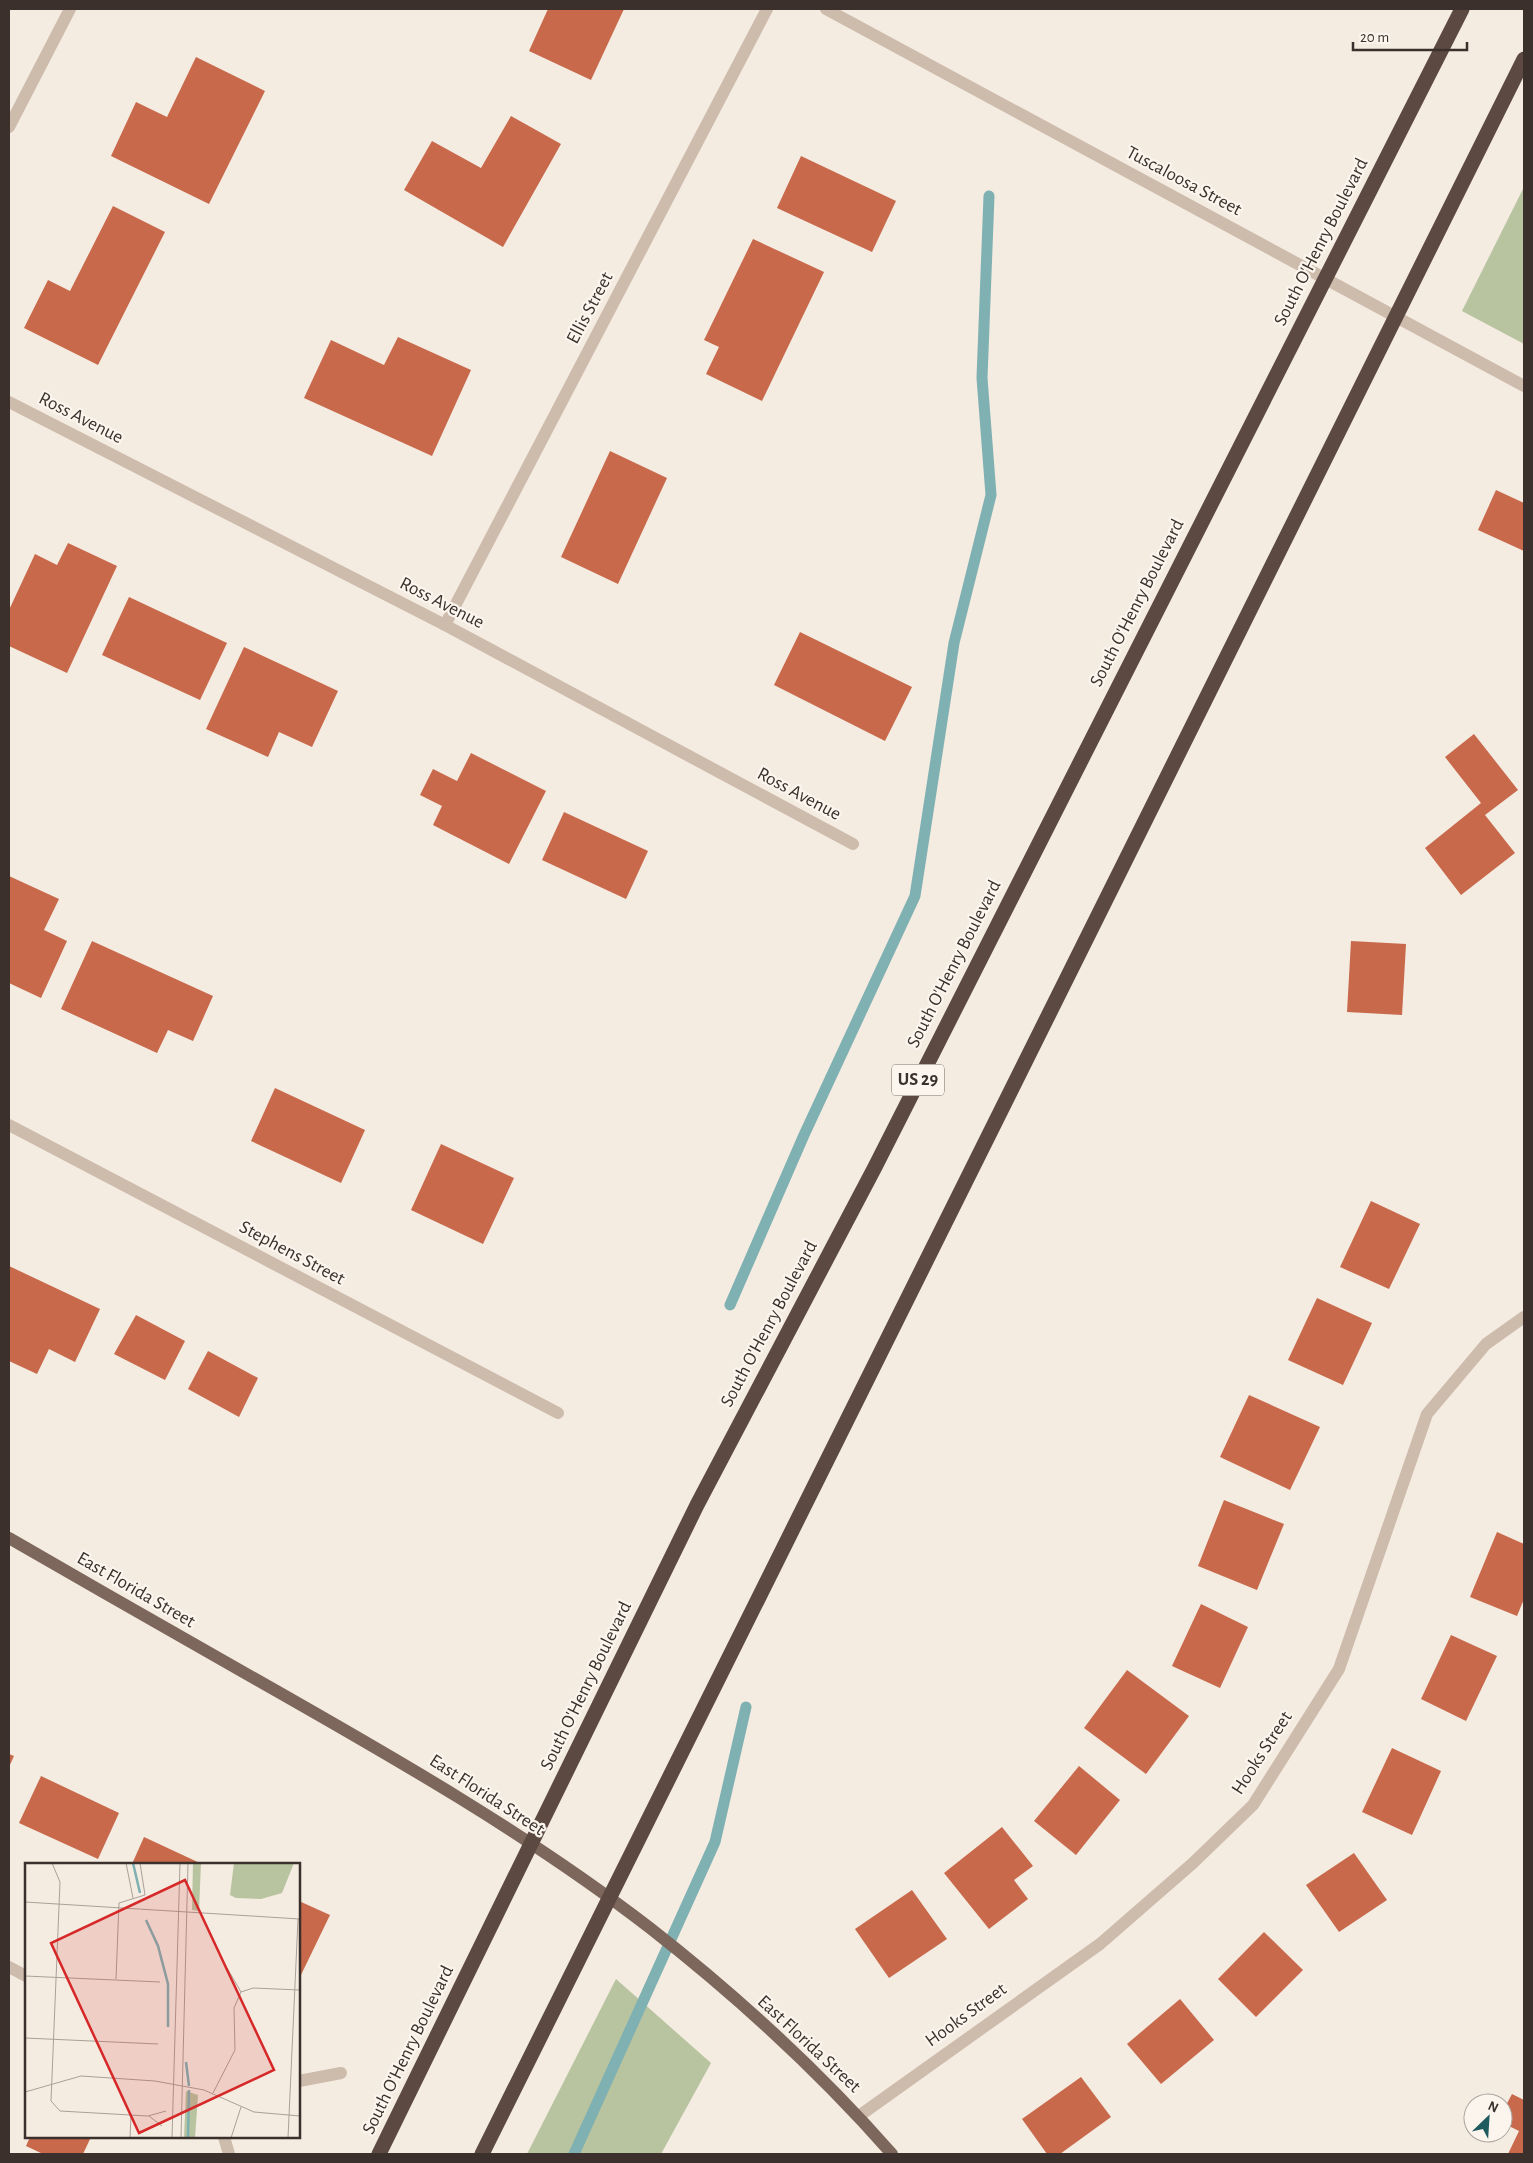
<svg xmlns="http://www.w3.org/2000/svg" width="1533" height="2163" font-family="'Alegreya Sans',sans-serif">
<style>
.green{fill:#b8c4a0}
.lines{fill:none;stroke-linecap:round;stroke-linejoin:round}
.stream{stroke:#7fb0b2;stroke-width:11}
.building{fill:#c8694b}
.minor{stroke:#cdbbac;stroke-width:12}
.major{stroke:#7d675c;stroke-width:12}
.highway{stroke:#5c4a42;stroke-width:15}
.labels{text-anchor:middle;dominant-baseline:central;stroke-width:4.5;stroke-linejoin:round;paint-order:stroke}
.shield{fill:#fbf5ee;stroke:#756b66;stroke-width:1}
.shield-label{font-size:18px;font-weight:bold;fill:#3b302b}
.street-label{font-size:19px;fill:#3b302b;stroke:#fbf5ee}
.inset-river{fill:none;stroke:#7fb0b2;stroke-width:2.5}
.inset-road{fill:none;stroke:#aaa098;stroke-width:1}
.view{fill:#d62828;fill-opacity:0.15;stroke:#d62828;stroke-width:2.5}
.inset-edge{fill:none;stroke:#3b302b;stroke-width:2.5}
</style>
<rect width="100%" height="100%" fill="#f4ebe1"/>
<!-- green -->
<g class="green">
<path d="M 1524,187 L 1524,344 L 1462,311 Z"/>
<path d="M 616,1979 L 711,2063 L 661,2154 L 527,2154 Z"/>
</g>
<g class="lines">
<!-- stream -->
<g class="stream">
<path d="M 730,1305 L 804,1135 L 915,896 L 954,643 L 991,495 L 982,378 L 989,196"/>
<path d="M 574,2154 L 715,1842 L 746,1707"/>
</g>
</g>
<!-- building -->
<g class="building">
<path d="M 548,9 L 624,9 L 591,80 L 529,51 Z"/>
<path d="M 196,57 L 265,91 L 209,204 L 111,156 L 136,102 L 167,117 Z"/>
<path d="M 511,116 L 561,144 L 503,247 L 404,190 L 432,141 L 481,168 Z"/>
<path d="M 801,156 L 896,201 L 872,252 L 777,208 Z"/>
<path d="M 113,206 L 165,232 L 98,365 L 24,328 L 48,280 L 70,291 Z"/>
<path d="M 753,239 L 824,272 L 762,401 L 706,374 L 719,347 L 704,340 Z"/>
<path d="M 398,337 L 471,370 L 432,456 L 304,398 L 331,340 L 384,365 Z"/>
<path d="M 610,451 L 667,478 L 618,584 L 561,557 Z"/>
<path d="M 1496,490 L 1524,503 L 1524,551 L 1478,530 Z"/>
<path d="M 68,543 L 117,566 L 67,673 L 9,646 L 9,610 L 35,554 L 57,565 Z"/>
<path d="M 129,597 L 227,643 L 200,700 L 102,655 Z"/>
<path d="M 800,632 L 912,687 L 885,741 L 774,685 Z"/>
<path d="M 244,647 L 338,691 L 312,747 L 279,732 L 268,757 L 206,729 Z"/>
<path d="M 1474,734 L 1518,790 L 1485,815 L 1515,853 L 1461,895 L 1425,848 L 1481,803 L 1445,757 Z"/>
<path d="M 471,753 L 546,791 L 509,864 L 433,825 L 442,806 L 420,795 L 433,769 L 457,781 Z"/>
<path d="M 564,812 L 648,851 L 626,899 L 542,860 Z"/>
<path d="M 9,876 L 59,899 L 44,930 L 67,941 L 41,998 L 9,983 Z"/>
<path d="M 92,941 L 213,996 L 193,1041 L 168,1030 L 157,1053 L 61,1009 Z"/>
<path d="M 1351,941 L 1406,944 L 1402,1015 L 1347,1012 Z"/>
<path d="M 275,1088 L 365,1130 L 341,1183 L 251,1141 Z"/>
<path d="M 441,1144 L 514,1178 L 483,1244 L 411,1210 Z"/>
<path d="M 1371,1201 L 1420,1224 L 1389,1289 L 1340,1267 Z"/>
<path d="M 9,1266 L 100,1309 L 75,1362 L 49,1349 L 37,1374 L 9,1361 Z"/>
<path d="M 1317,1298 L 1372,1323 L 1343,1385 L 1288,1360 Z"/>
<path d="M 136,1315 L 185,1341 L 165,1380 L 114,1354 Z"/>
<path d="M 208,1351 L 258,1378 L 239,1417 L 188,1389 Z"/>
<path d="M 1249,1395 L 1320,1427 L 1290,1490 L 1220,1457 Z"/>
<path d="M 1224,1500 L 1284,1524 L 1257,1590 L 1198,1566 Z"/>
<path d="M 1497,1532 L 1524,1544 L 1524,1599 L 1517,1616 L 1470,1597 Z"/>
<path d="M 1201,1604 L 1248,1627 L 1220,1688 L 1172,1666 Z"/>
<path d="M 1451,1635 L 1497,1656 L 1466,1721 L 1421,1699 Z"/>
<path d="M 1127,1670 L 1189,1716 L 1146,1774 L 1084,1728 Z"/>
<path d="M 1392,1748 L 1441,1771 L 1412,1835 L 1362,1812 Z"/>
<path d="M 9,1754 L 14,1756 L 9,1767 Z"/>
<path d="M 1079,1766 L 1120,1800 L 1076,1855 L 1034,1821 Z"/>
<path d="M 41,1776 L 119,1813 L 98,1859 L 19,1823 Z"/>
<path d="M 1002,1827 L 1033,1866 L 1014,1880 L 1028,1899 L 989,1929 L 944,1873 Z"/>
<path d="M 144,1837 L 202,1864 L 132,1864 Z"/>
<path d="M 1354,1853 L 1387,1900 L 1339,1932 L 1306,1885 Z"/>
<path d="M 912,1890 L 947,1939 L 889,1978 L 855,1929 Z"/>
<path d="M 299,1901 L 330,1915 L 300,1977 L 299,1976 Z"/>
<path d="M 1264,1932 L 1303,1970 L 1256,2017 L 1218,1979 Z"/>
<path d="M 1180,1999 L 1214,2040 L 1161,2084 L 1127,2044 Z"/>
<path d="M 1081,2077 L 1111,2117 L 1060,2154 L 1047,2154 L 1022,2119 Z"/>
<path d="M 1512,2094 L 1524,2100 L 1524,2154 L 1508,2154 L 1519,2131 L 1503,2123 L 1503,2111 Z"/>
<path d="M 30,2137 L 91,2137 L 83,2154 L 43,2154 L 26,2146 Z"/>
</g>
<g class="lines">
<!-- minor -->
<g class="minor">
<path d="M 826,9 L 1524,386"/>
<path d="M 9,127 L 70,9"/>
<path d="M 9,402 L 445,625 L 853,844"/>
<path d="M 445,625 L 767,9"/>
<path d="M 9,1125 L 558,1413"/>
<path d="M 9,1967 L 26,1976"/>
<path d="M 299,2081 L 341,2073"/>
<path d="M 859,2116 L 1100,1944 L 1193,1863 L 1253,1805 L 1339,1669 L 1427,1414 L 1486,1344 L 1524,1317"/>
<path d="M 224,2137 L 229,2154"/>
</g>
<!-- major -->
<path class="major" d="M 9,1538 C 92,1586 176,1634 259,1681 C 393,1757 528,1834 650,1928 C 737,1996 819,2071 892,2154"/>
<!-- highway -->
<g class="highway">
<path d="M 379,2154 L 697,1505 L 875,1167 L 1462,9"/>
<path d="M 482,2154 L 1524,59"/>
</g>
</g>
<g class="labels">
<!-- shield labels -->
<rect class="shield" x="892" y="1064.5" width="52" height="31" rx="4"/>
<g class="shield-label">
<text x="918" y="1080">US 29</text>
</g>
<!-- street labels -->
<g class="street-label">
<text transform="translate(1184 181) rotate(28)">Tuscaloosa Street</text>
<text transform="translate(1321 242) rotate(-63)">South O'Henry Boulevard</text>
<text transform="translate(590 308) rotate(-62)">Ellis Street</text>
<text transform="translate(81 418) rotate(27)">Ross Avenue</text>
<text transform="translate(442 603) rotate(27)">Ross Avenue</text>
<text transform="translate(1137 603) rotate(-63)">South O'Henry Boulevard</text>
<text transform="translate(799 794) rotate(28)">Ross Avenue</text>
<text transform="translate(954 964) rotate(-63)">South O'Henry Boulevard</text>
<text transform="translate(292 1253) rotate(28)">Stephens Street</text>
<text transform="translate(769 1324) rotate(-62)">South O'Henry Boulevard</text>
<text transform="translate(136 1590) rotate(30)">East Florida Street</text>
<text transform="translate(586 1686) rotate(-64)">South O'Henry Boulevard</text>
<text transform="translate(1262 1753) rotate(-57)">Hooks Street</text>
<text transform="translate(487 1795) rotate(33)">East Florida Street</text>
<text transform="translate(966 2015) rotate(-36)">Hooks Street</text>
<text transform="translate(809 2044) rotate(43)">East Florida Street</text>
<text transform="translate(408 2050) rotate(-64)">South O'Henry Boulevard</text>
</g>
</g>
<!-- overview -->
<g transform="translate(25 1863)">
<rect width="275" height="275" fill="#f4ebe1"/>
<path d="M 168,0 L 176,0 L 174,48 L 167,47 ZM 209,0 L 269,0 L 257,30 L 236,36 L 211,35 L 205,32 ZM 161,228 L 173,232 L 170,275 L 159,275 Z" fill="#b8c4a0"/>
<path class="inset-river" d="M 108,0 L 115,30M 121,57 L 133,83 L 143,121 L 143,164M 161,199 L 164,223M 163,275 L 164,227"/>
<path class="inset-road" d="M 27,0 L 35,19 L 26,238 L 35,248 L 123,253 L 141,248M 101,0 L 108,35M 0,39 L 275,56M 202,105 L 216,129M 0,113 L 135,119M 91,116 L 94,40 L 120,32 L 115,0M 216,129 L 228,125 L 275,127M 0,175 L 133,181M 0,229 L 56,213 L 130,218 L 179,227 L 229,249 L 275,253M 188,230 L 210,187 L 209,145 L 216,129M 124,253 L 137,263M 105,275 L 106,252M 147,275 L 155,0M 156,275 L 163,0M 206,275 L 216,244M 263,275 L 273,56"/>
<path class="view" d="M 160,17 L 249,207 L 114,270 L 26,80 Z"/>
<rect width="275" height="275" class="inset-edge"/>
</g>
<!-- border -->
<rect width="1533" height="2163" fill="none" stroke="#3b302b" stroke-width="20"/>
<!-- north arrow -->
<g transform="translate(1488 2118) rotate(25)"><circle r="24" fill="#fbf5ee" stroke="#aea6a0"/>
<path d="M0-4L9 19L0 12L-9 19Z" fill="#1f5a5e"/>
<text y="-8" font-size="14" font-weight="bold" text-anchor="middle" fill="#3b302b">N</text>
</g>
<!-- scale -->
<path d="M1353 42v8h114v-8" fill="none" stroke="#3b302b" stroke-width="2.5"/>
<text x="1360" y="42" font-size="15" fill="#3b302b" stroke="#fbf5ee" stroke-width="4" paint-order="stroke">20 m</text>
</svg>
